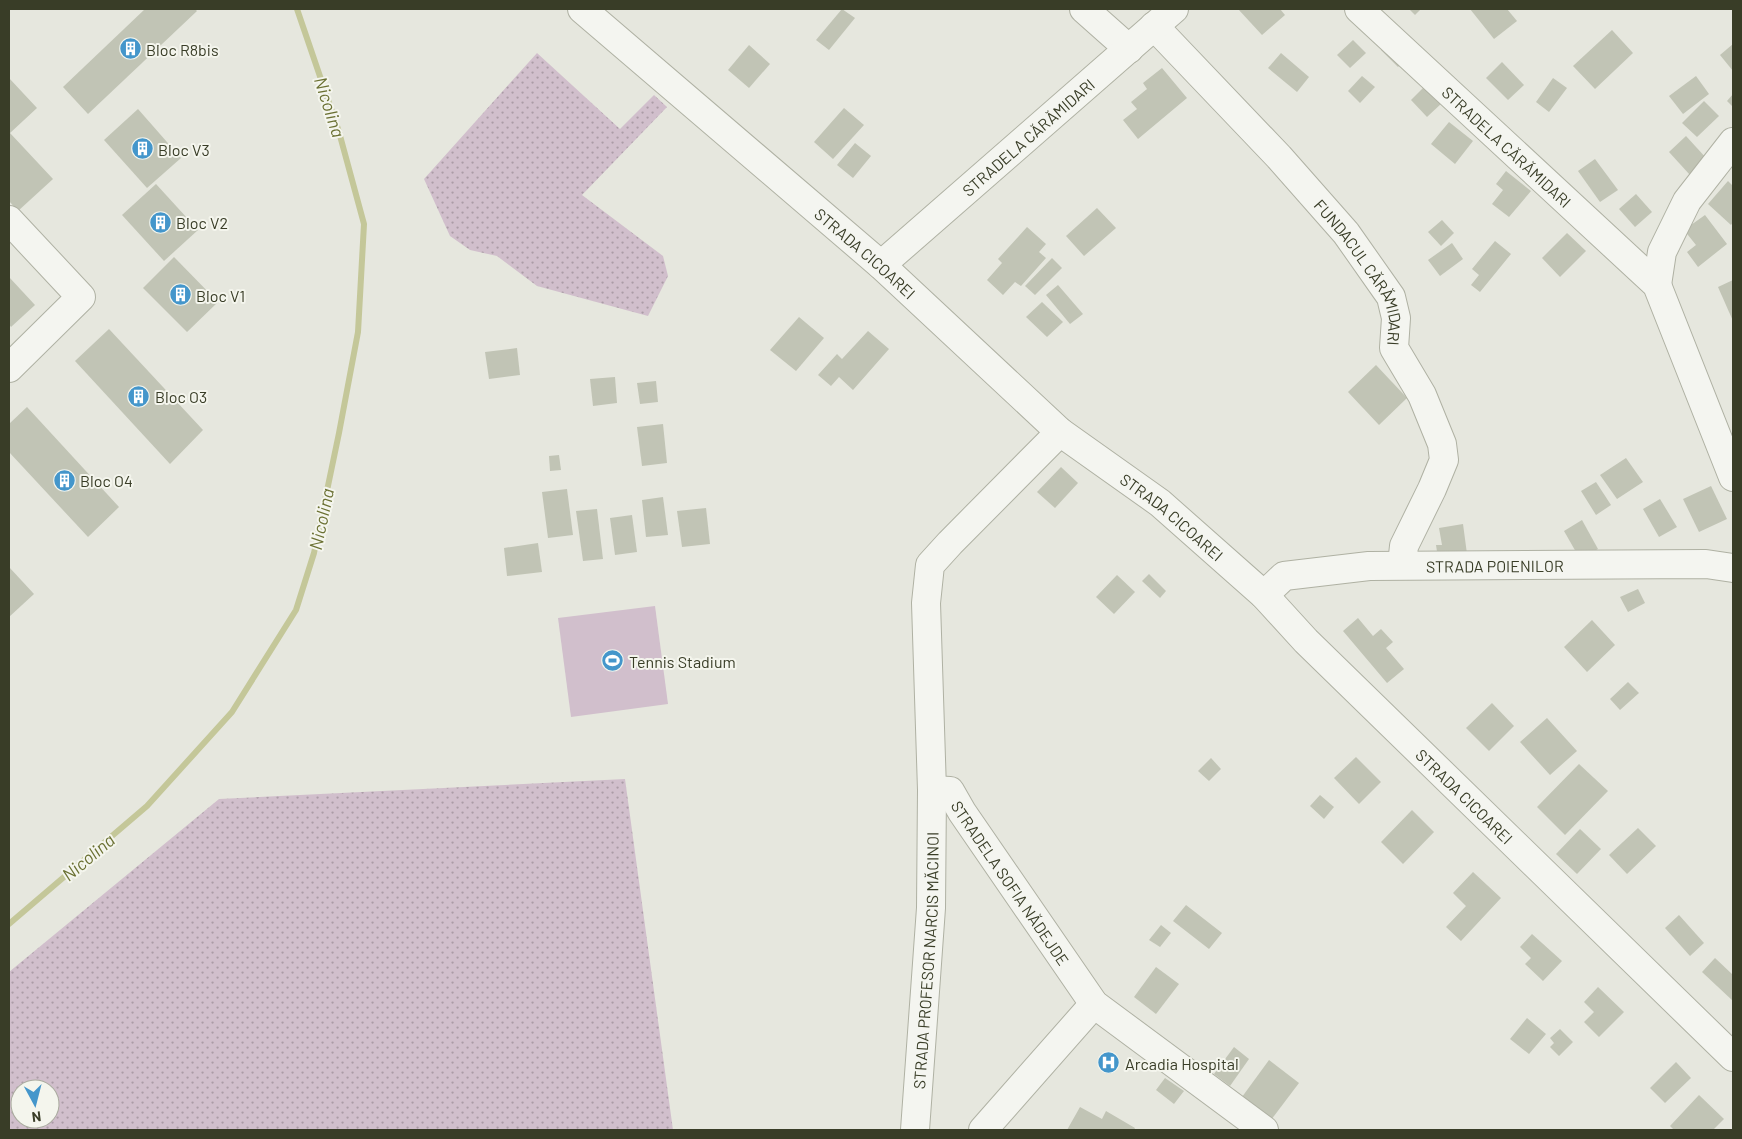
<svg xmlns="http://www.w3.org/2000/svg" width="1742" height="1139" font-family="Barlow,sans-serif">
<style>
.grass{fill:url(#grass-dots);fill-rule:evenodd}
.green{fill:#d1bfcc}
.lines{fill:none;stroke-linecap:round;stroke-linejoin:round}
.stream{stroke:#c4c799;stroke-width:6}
.building{fill:#c1c4b5}
.minor-casing{stroke:#afb1a3;stroke-width:30}
.minor{stroke:#f4f5f0;stroke-width:28}
.labels{text-anchor:middle;dominant-baseline:central;stroke-width:4;stroke-linejoin:round;paint-order:stroke}
.poi-label{font-size:16px;fill:#393d27;stroke:#f4f5ed;text-anchor:start}
.street-label{font-size:16px;fill:#393d27;stroke:#f4f5ed}
.water-label{font-size:18px;font-style:italic;fill:#6a7032;stroke:#f4f5ed}
</style>
<defs>
<pattern id="grass-dots" width="8" height="8" patternUnits="userSpaceOnUse" patternTransform="scale(1.25)"><rect width="8" height="8" fill="#d1bfcc"/><path d="M2 2h.1M6 6h.1" fill="none" stroke="#ab9ca6" stroke-width="1.8" stroke-linecap="round"/></pattern>
</defs>
<rect width="100%" height="100%" fill="#e6e7de"/>
<!-- grass -->
<g class="grass">
<path d="M 537,53 L 620,129 L 654,95 L 667,107 L 582,195 L 663,256 L 668,276 L 648,316 L 537,286 L 497,256 L 470,250 L 450,236 L 424,179 Z"/>
<path d="M 625,779 L 673,1130 L 9,1130 L 9,972 L 219,799 ZM 20,1089 L 50,1089 L 50,1119 L 20,1119 Z"/>
</g>
<!-- green -->
<path class="green" d="M 655,606 L 668,704 L 571,717 L 558,618 Z"/>
<g class="lines">
<!-- stream -->
<path class="stream" d="M 9,924 L 147,806 L 232,712 L 296,610 L 314,553 L 339,433 L 358,332 L 364,224 L 339,132 L 297,9"/>
</g>
<!-- building -->
<g class="building">
<path d="M 145,9 L 195,9 L 197,11 L 88,114 L 63,87 Z"/>
<path d="M 842,9 L 855,18 L 829,50 L 816,40 Z"/>
<path d="M 1238,9 L 1280,9 L 1285,15 L 1262,35 Z"/>
<path d="M 1409,9 L 1421,9 L 1415,15 Z"/>
<path d="M 1470,9 L 1507,9 L 1517,21 L 1494,39 Z"/>
<path d="M 1612,30 L 1633,53 L 1595,89 L 1573,66 Z"/>
<path d="M 1353,40 L 1366,53 L 1350,68 L 1337,55 Z"/>
<path d="M 1390,41 L 1407,58 L 1398,67 L 1381,50 Z"/>
<path d="M 1733,44 L 1733,71 L 1720,55 Z"/>
<path d="M 749,45 L 770,64 L 749,88 L 728,70 Z"/>
<path d="M 1281,53 L 1309,77 L 1297,92 L 1268,68 Z"/>
<path d="M 1502,62 L 1524,85 L 1508,100 L 1486,78 Z"/>
<path d="M 1162,68 L 1187,98 L 1138,139 L 1123,120 L 1137,109 L 1131,102 L 1147,89 L 1143,83 Z"/>
<path d="M 1362,76 L 1375,87 L 1360,103 L 1348,91 Z"/>
<path d="M 1696,76 L 1709,94 L 1683,114 L 1669,96 Z"/>
<path d="M 9,78 L 37,108 L 10,133 L 53,179 L 18,211 L 9,201 Z"/>
<path d="M 1553,78 L 1567,88 L 1549,112 L 1536,102 Z"/>
<path d="M 1426,85 L 1443,102 L 1427,117 L 1411,100 Z"/>
<path d="M 1733,94 L 1733,107 L 1727,101 Z"/>
<path d="M 1704,101 L 1719,116 L 1697,137 L 1682,123 Z"/>
<path d="M 844,108 L 864,125 L 833,159 L 814,142 Z"/>
<path d="M 138,109 L 181,158 L 147,188 L 104,140 Z"/>
<path d="M 1449,122 L 1473,141 L 1455,164 L 1431,144 Z"/>
<path d="M 1686,136 L 1707,159 L 1690,175 L 1669,152 Z"/>
<path d="M 855,143 L 871,156 L 853,178 L 837,165 Z"/>
<path d="M 1595,159 L 1618,190 L 1600,202 L 1578,171 Z"/>
<path d="M 1506,171 L 1531,191 L 1509,217 L 1492,204 L 1503,190 L 1496,184 Z"/>
<path d="M 1728,181 L 1733,186 L 1733,222 L 1731,225 L 1708,204 Z"/>
<path d="M 156,184 L 198,230 L 164,261 L 122,215 Z"/>
<path d="M 1636,194 L 1652,212 L 1635,227 L 1619,209 Z"/>
<path d="M 1097,208 L 1116,228 L 1084,256 L 1066,236 Z"/>
<path d="M 1705,215 L 1727,244 L 1698,267 L 1687,252 L 1696,245 L 1684,230 Z"/>
<path d="M 1442,220 L 1454,233 L 1441,246 L 1428,232 Z"/>
<path d="M 1027,227 L 1046,244 L 1039,252 L 1046,258 L 1021,286 L 1015,282 L 1003,295 L 987,280 L 1002,263 L 998,259 Z"/>
<path d="M 1567,233 L 1586,251 L 1560,277 L 1542,258 Z"/>
<path d="M 1495,241 L 1511,254 L 1480,292 L 1471,285 L 1479,275 L 1472,269 Z"/>
<path d="M 1452,243 L 1463,259 L 1440,276 L 1428,260 Z"/>
<path d="M 174,257 L 218,302 L 187,332 L 143,288 Z"/>
<path d="M 1052,258 L 1062,268 L 1035,295 L 1025,286 Z"/>
<path d="M 9,277 L 35,305 L 11,327 L 9,324 Z"/>
<path d="M 1733,280 L 1733,321 L 1718,287 Z"/>
<path d="M 1058,285 L 1083,314 L 1070,324 L 1046,295 Z"/>
<path d="M 1042,302 L 1063,322 L 1047,337 L 1026,317 Z"/>
<path d="M 799,317 L 824,338 L 796,371 L 770,350 Z"/>
<path d="M 109,329 L 203,430 L 170,464 L 75,361 Z"/>
<path d="M 868,331 L 889,349 L 853,390 L 839,377 L 831,386 L 818,375 L 837,354 L 842,359 Z"/>
<path d="M 517,348 L 520,375 L 489,379 L 485,352 Z"/>
<path d="M 1376,365 L 1407,398 L 1379,425 L 1348,392 Z"/>
<path d="M 615,377 L 617,403 L 593,406 L 590,379 Z"/>
<path d="M 656,381 L 658,402 L 640,404 L 637,383 Z"/>
<path d="M 27,407 L 119,507 L 88,537 L 9,452 L 9,424 Z"/>
<path d="M 663,424 L 667,463 L 642,466 L 637,427 Z"/>
<path d="M 559,455 L 561,470 L 550,471 L 549,456 Z"/>
<path d="M 1626,458 L 1643,482 L 1617,499 L 1600,475 Z"/>
<path d="M 1061,467 L 1078,483 L 1055,508 L 1037,492 Z"/>
<path d="M 1596,482 L 1611,505 L 1596,515 L 1581,491 Z"/>
<path d="M 1711,486 L 1727,519 L 1699,532 L 1683,499 Z"/>
<path d="M 567,489 L 573,535 L 548,538 L 542,492 Z"/>
<path d="M 663,497 L 668,535 L 646,537 L 642,500 Z"/>
<path d="M 1660,499 L 1677,527 L 1659,537 L 1643,509 Z"/>
<path d="M 706,508 L 710,544 L 682,547 L 677,511 Z"/>
<path d="M 597,509 L 603,559 L 583,561 L 576,511 Z"/>
<path d="M 632,515 L 637,552 L 615,555 L 610,518 Z"/>
<path d="M 1582,520 L 1598,549 L 1580,559 L 1564,531 Z"/>
<path d="M 1463,524 L 1467,554 L 1438,558 L 1436,545 L 1442,545 L 1439,528 Z"/>
<path d="M 538,543 L 542,572 L 507,576 L 504,548 Z"/>
<path d="M 9,567 L 34,594 L 9,617 Z"/>
<path d="M 1149,574 L 1166,591 L 1160,598 L 1142,581 Z"/>
<path d="M 1117,575 L 1135,592 L 1114,614 L 1096,597 Z"/>
<path d="M 1638,589 L 1645,603 L 1628,612 L 1620,597 Z"/>
<path d="M 1358,618 L 1373,636 L 1381,629 L 1393,642 L 1386,648 L 1404,669 L 1387,683 L 1343,631 Z"/>
<path d="M 1592,620 L 1615,645 L 1587,672 L 1564,647 Z"/>
<path d="M 1628,682 L 1639,693 L 1620,710 L 1610,699 Z"/>
<path d="M 1492,703 L 1514,726 L 1489,751 L 1466,728 Z"/>
<path d="M 1547,718 L 1577,751 L 1550,775 L 1520,742 Z"/>
<path d="M 1356,757 L 1381,782 L 1359,804 L 1334,778 Z"/>
<path d="M 1211,758 L 1221,769 L 1209,781 L 1198,771 Z"/>
<path d="M 1579,764 L 1608,791 L 1565,835 L 1537,807 Z"/>
<path d="M 1320,795 L 1334,807 L 1324,819 L 1310,806 Z"/>
<path d="M 1412,810 L 1434,832 L 1403,864 L 1381,842 Z"/>
<path d="M 1638,828 L 1656,846 L 1627,874 L 1609,855 Z"/>
<path d="M 1580,829 L 1601,849 L 1577,874 L 1556,854 Z"/>
<path d="M 1473,872 L 1501,898 L 1461,941 L 1446,927 L 1466,906 L 1453,893 Z"/>
<path d="M 1186,905 L 1222,933 L 1209,949 L 1173,921 Z"/>
<path d="M 1679,915 L 1704,943 L 1690,956 L 1665,928 Z"/>
<path d="M 1161,925 L 1171,933 L 1160,947 L 1149,940 Z"/>
<path d="M 1532,934 L 1562,961 L 1543,981 L 1525,964 L 1531,958 L 1520,947 Z"/>
<path d="M 1715,958 L 1733,975 L 1733,1001 L 1702,972 Z"/>
<path d="M 1156,967 L 1179,984 L 1156,1014 L 1134,997 Z"/>
<path d="M 1598,987 L 1624,1012 L 1599,1037 L 1584,1022 L 1594,1012 L 1584,1002 Z"/>
<path d="M 1527,1018 L 1546,1034 L 1529,1054 L 1510,1039 Z"/>
<path d="M 1560,1029 L 1573,1042 L 1559,1056 L 1550,1047 L 1554,1043 L 1550,1038 Z"/>
<path d="M 1234,1047 L 1249,1059 L 1230,1086 L 1214,1074 Z"/>
<path d="M 1269,1060 L 1299,1083 L 1271,1120 L 1242,1097 Z"/>
<path d="M 1676,1062 L 1691,1078 L 1665,1103 L 1650,1088 Z"/>
<path d="M 1165,1078 L 1184,1091 L 1174,1104 L 1156,1090 Z"/>
<path d="M 1699,1095 L 1724,1119 L 1713,1130 L 1674,1130 L 1670,1126 Z"/>
<path d="M 1080,1107 L 1102,1119 L 1106,1111 L 1135,1128 L 1134,1130 L 1067,1130 Z"/>
</g>
<g class="lines">
<defs>
<g id="minor">
<path id="s1" d="M 582,9 L 881,265 L 1060,432 L 1160,503 L 1264,595 L 1306,641 L 1733,1057"/>
<path d="M 1084,9 L 1129,49"/>
<path id="s2" d="M 1359,9 L 1657,285 L 1733,477"/>
<path id="s3" d="M 1154,26 L 1279,157 L 1346,233 L 1391,297 L 1396,318 L 1394,348 L 1422,395 L 1442,444 L 1444,460 L 1432,489 L 1404,546 L 1402,565"/>
<path d="M 9,220 L 81,297 L 9,368"/>
<path id="s4" d="M 881,265 L 1174,9"/>
<path d="M 1657,285 L 1662,252 L 1687,201 L 1733,142"/>
<path id="s5" d="M 1264,595 L 1284,576 L 1369,566 L 1706,564 L 1733,568"/>
<path id="s6" d="M 932,790 L 950,791 L 962,812 L 1094,1004 L 1264,1130"/>
<path id="s7" d="M 915,1130 L 931,908 L 932,790 L 926,603 L 930,565 L 950,543 L 1060,432"/>
<path d="M 983,1130 L 1094,1004"/>
</g>
</defs>
<!-- minor casing -->
<use href="#minor" class="minor-casing"/>
<!-- minor -->
<use href="#minor" class="minor"/>
</g>
<!-- icons -->
<defs>
<symbol id="building-disc" viewBox="-11 -11 22 22"><circle r="9.5" fill="#4496cb" stroke="#f4f5ed"/><path d="M-4-6H4V6H1V3H-1V6H-4ZM-2.5-4.3h1.7v1.8h-1.7ZM.8-4.3h1.7v1.8H.8ZM-2.5-1h1.7V.8h-1.7ZM.8-1h1.7V.8H.8Z" fill="#fff"/></symbol>
<symbol id="stadium-disc" viewBox="-11 -11 22 22"><circle r="9.5" fill="#4496cb" stroke="#f4f5ed"/><path d="M0-5a6.5 5 0 1 0 0 10a6.5 5 0 1 0 0-10ZM-3.5-1.8h7v3.6h-7Z" fill="#fff"/></symbol>
<symbol id="hospital-disc" viewBox="-11 -11 22 22"><circle r="9.5" fill="#4496cb" stroke="#f4f5ed"/><path d="M-5-5h3v3.5h4V-5h3V5h-3V1.5h-4V5h-3Z" fill="#fff"/></symbol>
</defs>
<g fill-rule="evenodd">
<use href="#building-disc" x="118" y="36" width="25" height="25"/>
<use href="#building-disc" x="130" y="136" width="25" height="25"/>
<use href="#building-disc" x="148" y="210" width="25" height="25"/>
<use href="#building-disc" x="168" y="282" width="25" height="25"/>
<use href="#building-disc" x="126" y="384" width="25" height="25"/>
<use href="#building-disc" x="52" y="468" width="25" height="25"/>
<use href="#stadium-disc" x="600" y="648" width="25" height="25"/>
<use href="#hospital-disc" x="1096" y="1050" width="25" height="25"/>
</g>
<g class="labels">
<!-- poi labels -->
<g class="poi-label">
<text x="146" y="49">Bloc R8bis</text>
<text x="158" y="149">Bloc V3</text>
<text x="176" y="222">Bloc V2</text>
<text x="196" y="295">Bloc V1</text>
<text x="155" y="396">Bloc O3</text>
<text x="80" y="480">Bloc O4</text>
<text x="629" y="661">Tennis Stadium</text>
<text x="1125" y="1063">Arcadia Hospital</text>
</g>
<!-- street labels -->
<g class="street-label">
<text stroke="none"><textPath href="#s4" startOffset="195">STRADELA CĂRĂMIDARI</textPath></text>
<text stroke="none"><textPath href="#s2" startOffset="202">STRADELA CĂRĂMIDARI</textPath></text>
<text stroke="none"><textPath href="#s1" startOffset="374">STRADA CICOAREI</textPath></text>
<text stroke="none"><textPath href="#s3" startOffset="325">FUNDACUL CĂRĂMIDARI</textPath></text>
<text stroke="none"><textPath href="#s1" startOffset="779">STRADA CICOAREI</textPath></text>
<text stroke="none"><textPath href="#s5" startOffset="239">STRADA POIENILOR</textPath></text>
<text stroke="none"><textPath href="#s1" startOffset="1184">STRADA CICOAREI</textPath></text>
<text stroke="none"><textPath href="#s6" startOffset="128">STRADELA SOFIA NĂDEJDE</textPath></text>
<text stroke="none"><textPath href="#s7" startOffset="170">STRADA PROFESOR NARCIS MĂCINOI</textPath></text>
</g>
<!-- water labels -->
<g class="water-label">
<text transform="translate(330 107) rotate(72)">Nicolina</text>
<text transform="translate(321 519) rotate(-78)">Nicolina</text>
<text transform="translate(88 857) rotate(-40)">Nicolina</text>
</g>
</g>
<!-- border -->
<rect width="1742" height="1139" fill="none" stroke="#393d27" stroke-width="20"/>
<!-- north arrow -->
<g transform="translate(35 1104) rotate(173)"><circle r="24" fill="#f4f5ed" stroke="#a9ab9e"/>
<path d="M0-4L9 19L0 12L-9 19Z" fill="#4496cb"/>
<text y="-8" font-size="14" font-weight="bold" text-anchor="middle" fill="#393d27">N</text>
</g>
</svg>
